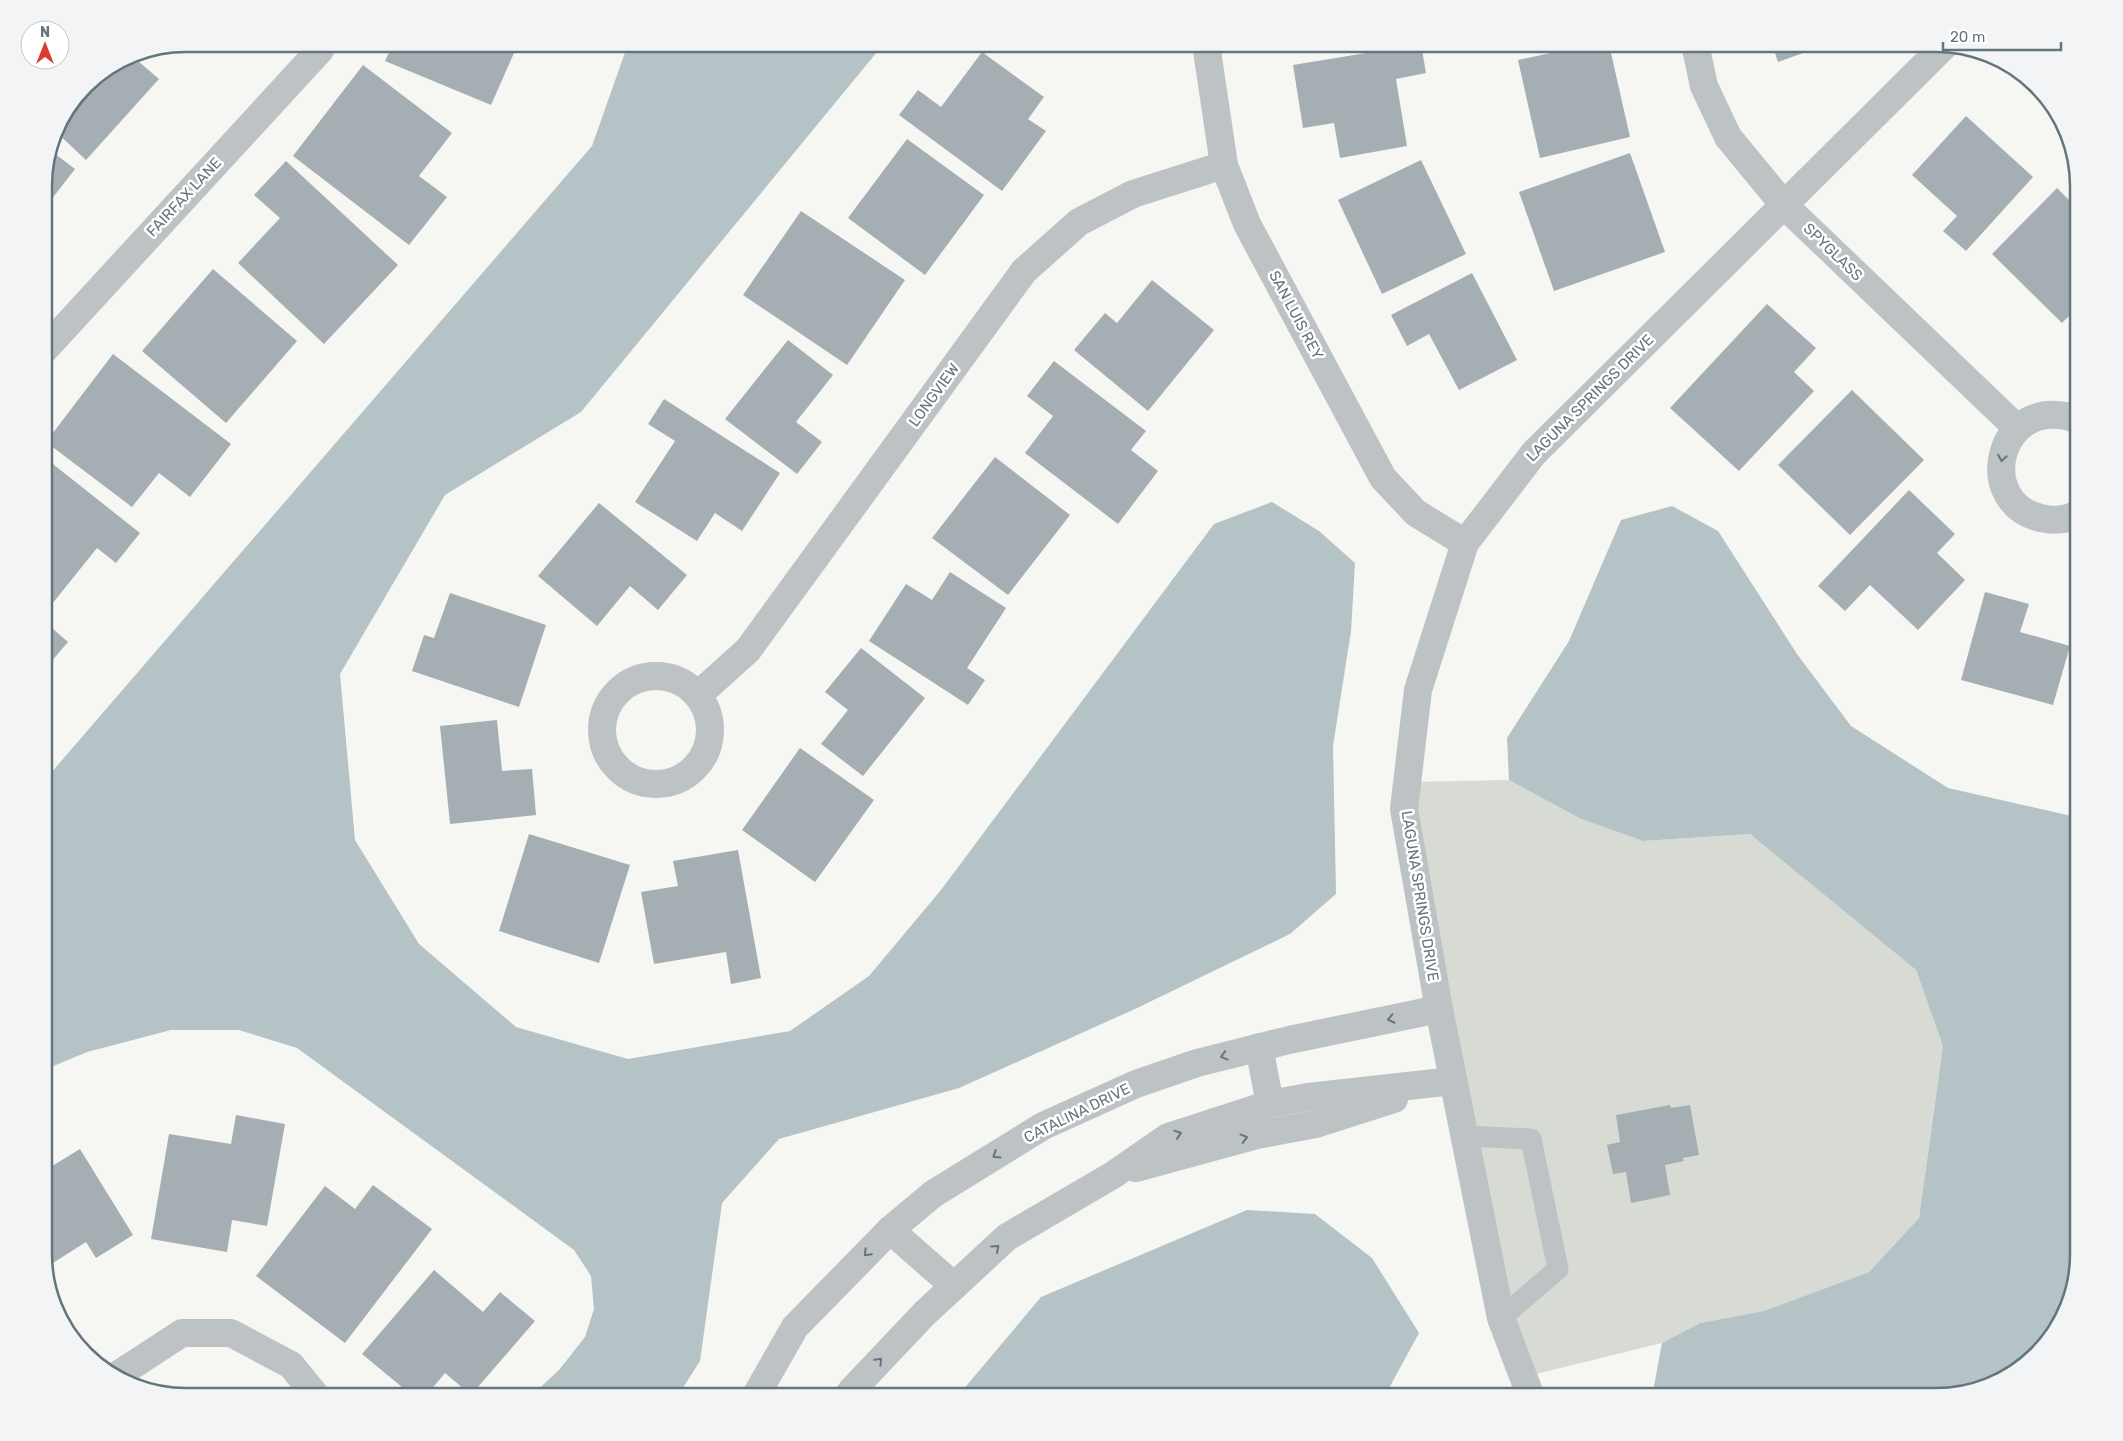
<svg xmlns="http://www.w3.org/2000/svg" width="2123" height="1441" font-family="Rubik,sans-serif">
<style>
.green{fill:#d7dbd3}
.water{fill:#b5c3c6}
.building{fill:#a5afb3}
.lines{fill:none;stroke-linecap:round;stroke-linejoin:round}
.service{stroke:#bdc3c5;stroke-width:21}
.minor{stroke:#bdc3c5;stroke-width:28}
.oneway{stroke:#63757d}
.labels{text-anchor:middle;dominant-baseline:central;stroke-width:5;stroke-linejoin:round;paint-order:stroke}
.street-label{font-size:15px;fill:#63757d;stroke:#fff}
.rim{fill:none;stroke:#63757d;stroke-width:2.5}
</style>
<rect width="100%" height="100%" fill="#f6f6f3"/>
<!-- green -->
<path class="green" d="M 1509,780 L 1581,819 L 1643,841 L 1750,834 L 1916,970 L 1943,1046 L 1919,1218 L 1869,1272 L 1764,1311 L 1700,1323 L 1662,1343 L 1524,1377 L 1407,782 Z"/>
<!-- water -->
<g class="water">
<path d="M 628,44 L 880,44 L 877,52 L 581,412 L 445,495 L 340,674 L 355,840 L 419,944 L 516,1027 L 628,1059 L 790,1031 L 869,976 L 941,890 L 1214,524 L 1272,502 L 1319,531 L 1355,563 L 1351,631 L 1333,746 L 1336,894 L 1290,934 L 1135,1009 L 959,1088 L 779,1139 L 722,1203 L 700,1361 L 677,1397 L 530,1397 L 559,1370 L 585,1337 L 594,1309 L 591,1276 L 574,1250 L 297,1048 L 239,1030 L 171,1030 L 87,1052 L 44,1070 L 44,781 L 592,146 Z"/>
<path d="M 1672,506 L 1718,531 L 1797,654 L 1851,726 L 1948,788 L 2067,815 L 2079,812 L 2079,1255 L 2055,1334 L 2008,1378 L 1959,1391 L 1916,1392 L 1905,1397 L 1652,1397 L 1662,1343 L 1700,1323 L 1764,1311 L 1869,1272 L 1919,1218 L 1943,1046 L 1916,970 L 1750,834 L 1643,841 L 1581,819 L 1509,780 L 1507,738 L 1569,641 L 1621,520 Z"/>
<path d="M 1247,1210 L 1315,1214 L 1372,1258 L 1419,1333 L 1388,1390 L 1379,1397 L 957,1397 L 1041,1297 Z"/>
</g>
<!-- building -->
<g class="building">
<path d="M 393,44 L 518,44 L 491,105 L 385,61 Z"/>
<path d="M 528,44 L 549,44 L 546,51 Z"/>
<path d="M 1289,44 L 1320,44 L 1320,45 L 1290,50 Z"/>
<path d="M 1421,44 L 1426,73 L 1396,79 L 1407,146 L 1340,158 L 1334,123 L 1303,128 L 1293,65 Z"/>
<path d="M 1592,44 L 1609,44 L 1630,137 L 1540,158 L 1518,60 Z"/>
<path d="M 1772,44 L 1828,44 L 1778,62 Z"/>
<path d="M 982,52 L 1044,97 L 1028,119 L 1046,131 L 1002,191 L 899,115 L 918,90 L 941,107 Z"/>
<path d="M 131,55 L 159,79 L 86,160 L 55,131 L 86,85 Z"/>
<path d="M 363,65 L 452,133 L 419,176 L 447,197 L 409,245 L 293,156 Z"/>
<path d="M 1966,116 L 2033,177 L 1966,251 L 1943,231 L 1957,216 L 1912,175 Z"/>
<path d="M 907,139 L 984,195 L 925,275 L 848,218 Z"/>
<path d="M 50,150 L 75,169 L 44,209 L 44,177 Z"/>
<path d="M 1630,153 L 1665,252 L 1554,291 L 1519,192 Z"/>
<path d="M 1421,160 L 1466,254 L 1382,294 L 1338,200 Z"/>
<path d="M 286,161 L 398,265 L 324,344 L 238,263 L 280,218 L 254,195 Z"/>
<path d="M 2057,188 L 2079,210 L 2079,306 L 2062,323 L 1992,254 Z"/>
<path d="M 801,211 L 905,280 L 847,365 L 743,295 Z"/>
<path d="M 213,269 L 297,341 L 226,423 L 142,351 Z"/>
<path d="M 1472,273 L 1517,360 L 1459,390 L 1429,334 L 1407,346 L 1391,315 Z"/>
<path d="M 1152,280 L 1214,330 L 1148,411 L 1074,350 L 1105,313 L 1117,323 Z"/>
<path d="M 1767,304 L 1816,348 L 1794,372 L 1814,391 L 1739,471 L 1670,408 Z"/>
<path d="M 788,340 L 833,375 L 796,422 L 822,442 L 797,474 L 725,419 Z"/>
<path d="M 113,354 L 231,444 L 190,497 L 159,473 L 132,507 L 46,442 Z"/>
<path d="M 1054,361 L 1146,431 L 1131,450 L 1158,471 L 1118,524 L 1025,453 L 1053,416 L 1027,396 Z"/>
<path d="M 1852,390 L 1924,460 L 1850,535 L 1778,465 Z"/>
<path d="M 664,399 L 780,473 L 742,531 L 715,513 L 697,541 L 635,502 L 675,441 L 648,424 Z"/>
<path d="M 44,457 L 140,533 L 116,563 L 97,548 L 52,604 L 44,597 Z"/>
<path d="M 995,457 L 1070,515 L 1008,595 L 932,538 Z"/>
<path d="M 1909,490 L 1955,534 L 1937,553 L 1965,580 L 1918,630 L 1870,585 L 1845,611 L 1818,586 Z"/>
<path d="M 599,503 L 687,575 L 658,610 L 630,586 L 597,626 L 538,576 Z"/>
<path d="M 950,572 L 1006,608 L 967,668 L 985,680 L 968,705 L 869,641 L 906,584 L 932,600 Z"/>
<path d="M 1985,592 L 2029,604 L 2020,632 L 2070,646 L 2053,705 L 1961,680 Z"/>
<path d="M 450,593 L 546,625 L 519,707 L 412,671 L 424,635 L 434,638 Z"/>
<path d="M 44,621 L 68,642 L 44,670 Z"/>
<path d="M 861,648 L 925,698 L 863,776 L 821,744 L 848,710 L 825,692 Z"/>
<path d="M 497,720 L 502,771 L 532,769 L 536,815 L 450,824 L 440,726 Z"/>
<path d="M 800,748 L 874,800 L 815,882 L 742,830 Z"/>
<path d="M 529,834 L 630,865 L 599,963 L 499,931 Z"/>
<path d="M 738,850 L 761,978 L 731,984 L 726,952 L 654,964 L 641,892 L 678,886 L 673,861 Z"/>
<path d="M 1670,1105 L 1671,1108 L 1690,1105 L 1699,1155 L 1683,1158 L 1684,1161 L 1665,1165 L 1670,1195 L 1631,1203 L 1626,1172 L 1613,1174 L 1607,1145 L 1620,1142 L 1616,1115 Z"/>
<path d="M 236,1115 L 285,1124 L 267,1226 L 232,1220 L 227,1252 L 151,1239 L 169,1134 L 231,1144 Z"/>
<path d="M 80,1149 L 133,1235 L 96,1258 L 86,1242 L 45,1268 L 44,1171 Z"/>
<path d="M 373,1185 L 432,1229 L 345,1343 L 256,1276 L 325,1186 L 355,1209 Z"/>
<path d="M 434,1270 L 483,1312 L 500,1292 L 535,1321 L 471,1395 L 445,1373 L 425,1397 L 414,1397 L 362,1354 Z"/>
</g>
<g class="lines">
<!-- service -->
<path class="service" d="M 1465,1136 L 1531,1139 L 1558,1269 L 1501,1318"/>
<!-- minor -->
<g class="minor">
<path d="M 1206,44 L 1224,165 L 1247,224 L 1383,478 L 1416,513 L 1465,543"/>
<path d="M 1695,44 L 1704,86 L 1728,137 L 1784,205 L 2017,428"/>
<path d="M 44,350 L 320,50 L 323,44"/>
<path d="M 2079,420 C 1996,389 1971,508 2046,519 C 2057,521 2069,519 2079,513"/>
<circle cx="656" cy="730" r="54"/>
<path d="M 698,695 L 748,650 L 1024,271 L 1079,222 L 1133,194 L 1224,165"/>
<path d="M 1259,1047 L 1270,1104"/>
<path d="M 1136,1168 L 1257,1135 L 1316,1124 L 1394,1099"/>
<path d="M 890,1230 L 954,1286"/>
<path d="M 116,1376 L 182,1333 L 231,1333 L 291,1365 L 317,1397"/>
<path d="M 755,1397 L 795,1327 L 890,1230 L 933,1194 L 1043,1126 L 1136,1084 L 1197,1063 L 1289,1040 L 1439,1009"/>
<path d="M 847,1397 L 853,1389 L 924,1314 L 1007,1237 L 1113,1175 L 1168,1137 L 1270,1104 L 1308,1097 L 1453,1081"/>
<path d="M 1531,1397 L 1501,1318 L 1439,1009 L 1404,809 L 1418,690 L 1465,543 L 1534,453 L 1944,46"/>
</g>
</g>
<!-- one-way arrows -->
<defs><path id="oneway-chevron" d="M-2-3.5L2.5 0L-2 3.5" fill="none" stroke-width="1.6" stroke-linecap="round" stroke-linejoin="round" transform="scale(1.25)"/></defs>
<g class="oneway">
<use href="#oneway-chevron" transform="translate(2002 458) rotate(100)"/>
<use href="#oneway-chevron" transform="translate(1391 1019) rotate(168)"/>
<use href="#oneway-chevron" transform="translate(1224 1056) rotate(165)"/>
<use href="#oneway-chevron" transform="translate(1178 1134) rotate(-18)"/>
<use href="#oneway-chevron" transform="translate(1244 1138) rotate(-15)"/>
<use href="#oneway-chevron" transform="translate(996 1155) rotate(148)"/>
<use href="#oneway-chevron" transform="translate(996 1248) rotate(-42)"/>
<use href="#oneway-chevron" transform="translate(867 1253) rotate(135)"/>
<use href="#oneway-chevron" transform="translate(879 1361) rotate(-46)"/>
</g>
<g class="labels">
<!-- street labels -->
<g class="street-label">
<text transform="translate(184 197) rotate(-47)">FAIRFAX LANE</text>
<text transform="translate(1833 252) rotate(44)">SPYGLASS</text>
<text transform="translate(1296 315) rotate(62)">SAN LUIS REY</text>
<text transform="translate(934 395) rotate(-54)">LONGVIEW</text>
<text transform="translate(1590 398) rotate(-45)">LAGUNA SPRINGS DRIVE</text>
<text transform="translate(1420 896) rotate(81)">LAGUNA SPRINGS DRIVE</text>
<text transform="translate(1077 1113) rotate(-26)">CATALINA DRIVE</text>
</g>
</g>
<!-- crop -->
<path d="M0 0H2123V1441H0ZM186 52H1936A134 134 0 0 1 2070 186V1254A134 134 0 0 1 1936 1388H186A134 134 0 0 1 52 1254V186A134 134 0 0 1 186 52Z" fill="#f3f4f5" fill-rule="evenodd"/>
<path class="rim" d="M186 52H1936A134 134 0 0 1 2070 186V1254A134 134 0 0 1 1936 1388H186A134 134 0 0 1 52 1254V186A134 134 0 0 1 186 52Z"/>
<!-- north arrow -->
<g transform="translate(45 45)"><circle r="24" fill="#ffffff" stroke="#c1c8cb"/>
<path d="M0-4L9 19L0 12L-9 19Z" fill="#d83f31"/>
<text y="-8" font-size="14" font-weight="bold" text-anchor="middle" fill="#63757d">N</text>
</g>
<!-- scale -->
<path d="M1943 42v8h118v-8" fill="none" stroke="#63757d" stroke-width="2.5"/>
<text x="1950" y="42" font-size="15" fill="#63757d" stroke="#ffffff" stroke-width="4" paint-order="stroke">20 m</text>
</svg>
